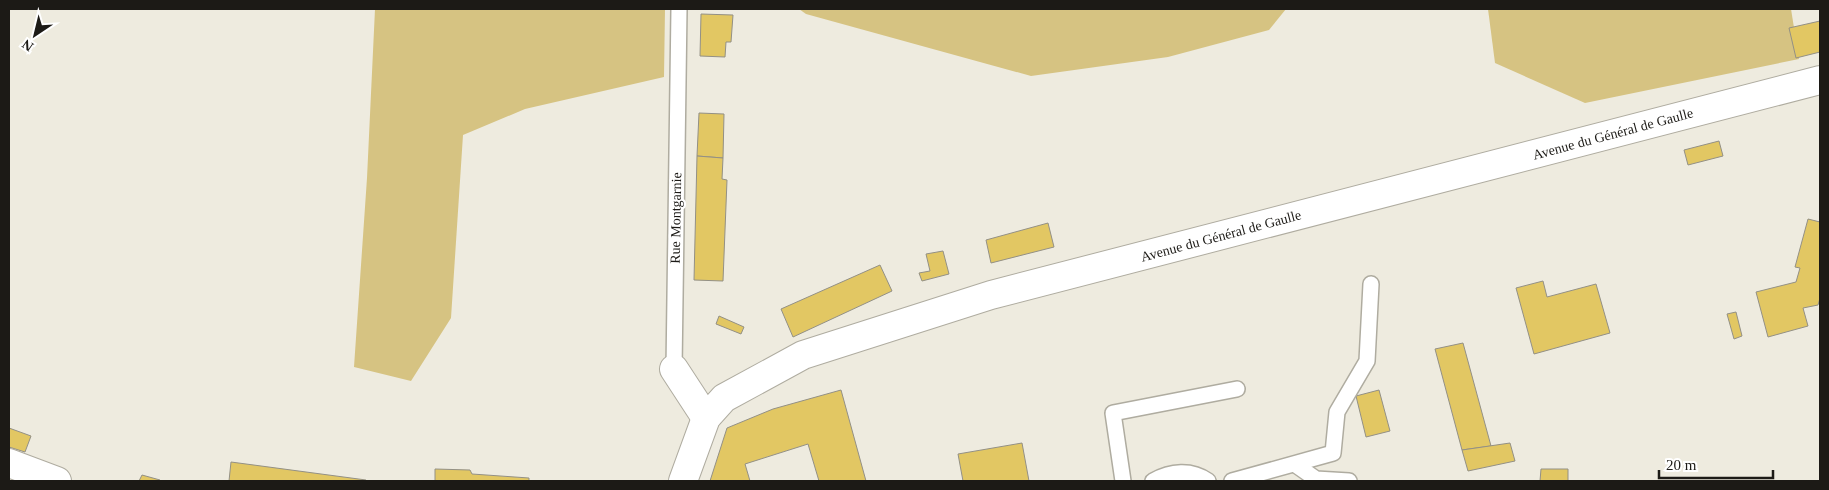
<svg xmlns="http://www.w3.org/2000/svg" width="1829" height="490" font-family="Georgia,serif">
<style>
.green{fill:#d6c382}
.building{fill:#e2c763;stroke:#939085}
.lines{fill:none;stroke-linecap:round;stroke-linejoin:round}
.service-casing{stroke:#afaca0;stroke-width:18}
.minor-casing{stroke:#afaca0;stroke-width:30}
.tertiary-casing{stroke:#afaca0;stroke-width:30}
.service{stroke:#fff;stroke-width:15}
.minor{stroke:#fff;stroke-width:28}
.tertiary{stroke:#fff;stroke-width:28}
.labels{text-anchor:middle;dominant-baseline:central;stroke-width:4.5;stroke-linejoin:round;paint-order:stroke}
.street-label{font-size:14px;fill:#1c1a16;stroke:#fff}
</style>
<rect width="100%" height="100%" fill="#eeebdf"/>
<!-- green -->
<g class="green">
<path d="M 375,9 L 665,9 L 664,77 L 525,109 L 463,135 L 451,318 L 411,381 L 354,367 L 367,178 Z"/>
<path d="M 799,9 L 1286,9 L 1269,30 L 1168,57 L 1031,76 L 806,14 Z"/>
<path d="M 1488,9 L 1791,9 L 1799,59 L 1585,103 L 1495,63 Z"/>
</g>
<!-- building -->
<g class="building">
<path d="M 701,14 L 733,15 L 731,42 L 726,42 L 725,57 L 700,56 Z"/>
<path d="M 1820,21 L 1820,52 L 1796,58 L 1789,28 Z"/>
<path d="M 699,113 L 724,114 L 723,158 L 697,156 Z"/>
<path d="M 1719,141 L 1723,156 L 1688,165 L 1684,150 Z"/>
<path d="M 697,156 L 723,158 L 722,179 L 727,180 L 723,281 L 694,280 Z"/>
<path d="M 1808,219 L 1820,222 L 1820,298 L 1818,305 L 1803,308 L 1808,326 L 1768,337 L 1756,292 L 1796,282 L 1800,268 L 1795,267 Z"/>
<path d="M 1048,223 L 1054,247 L 991,263 L 986,240 Z"/>
<path d="M 943,251 L 949,274 L 922,281 L 919,273 L 930,271 L 926,254 Z"/>
<path d="M 880,265 L 892,291 L 793,337 L 781,309 Z"/>
<path d="M 1543,281 L 1547,297 L 1596,284 L 1610,333 L 1534,354 L 1516,288 Z"/>
<path d="M 1736,312 L 1742,336 L 1734,339 L 1727,314 Z"/>
<path d="M 719,316 L 744,327 L 741,334 L 716,324 Z"/>
<path d="M 1463,343 L 1491,446 L 1462,450 L 1435,349 Z"/>
<path d="M 841,390 L 866,481 L 819,481 L 808,444 L 745,464 L 750,481 L 710,481 L 727,428 L 773,409 Z"/>
<path d="M 1379,390 L 1390,431 L 1366,437 L 1356,396 Z"/>
<path d="M 9,428 L 31,436 L 25,452 L 9,447 Z"/>
<path d="M 1022,443 L 1029,481 L 963,481 L 958,454 Z"/>
<path d="M 1510,443 L 1515,461 L 1468,471 L 1462,450 Z"/>
<path d="M 231,462 L 366,480 L 366,481 L 229,481 Z"/>
<path d="M 435,469 L 470,470 L 472,474 L 529,478 L 529,481 L 435,481 Z"/>
<path d="M 1541,469 L 1568,469 L 1568,481 L 1540,481 Z"/>
<path d="M 142,475 L 160,480 L 159,481 L 139,481 Z"/>
</g>
<g class="lines">
<defs>
<g id="service">
<path d="M 674,369 L 679,9"/>
<path d="M 1296,465 L 1316,479 L 1349,481"/>
<path d="M 1123,481 L 1113,413 L 1237,389"/>
<path d="M 1153,481 C 1171,471 1191,469 1208,481"/>
<path d="M 1232,481 L 1333,453 L 1337,412 L 1367,361 L 1371,284"/>
</g>
<path id="minor" d="M 674,369 L 706,418"/>
<g id="tertiary">
<path d="M 9,463 L 57,481"/>
<path d="M 683,481 L 706,418 L 724,398 L 803,355 L 991,295 L 1820,80"/>
</g>
</defs>
<!-- service casing -->
<use href="#service" class="service-casing"/>
<!-- minor casing -->
<use href="#minor" class="minor-casing"/>
<!-- tertiary casing -->
<use href="#tertiary" class="tertiary-casing"/>
<!-- service -->
<use href="#service" class="service"/>
<!-- minor -->
<use href="#minor" class="minor"/>
<!-- tertiary -->
<use href="#tertiary" class="tertiary"/>
</g>
<g class="labels">
<!-- street labels -->
<g class="street-label">
<text transform="translate(1613 134) rotate(-15)">Avenue du Général de Gaulle</text>
<text transform="translate(676 218) rotate(-89)">Rue Montgarnie</text>
<text transform="translate(1221 236) rotate(-15)">Avenue du Général de Gaulle</text>
</g>
</g>
<!-- border -->
<rect width="1829" height="490" fill="none" stroke="#1c1a16" stroke-width="20"/>
<!-- north arrow -->
<g transform="translate(35 35) rotate(215)" stroke="#ffffff" stroke-width="4" paint-order="stroke">
<path d="M0-4L9 19L0 12L-9 19Z" fill="#1c1a16"/>
<text y="-8" font-size="14" font-weight="bold" text-anchor="middle" fill="#1c1a16">N</text>
</g>
<!-- scale -->
<path d="M1659 470v8h114v-8" fill="none" stroke="#1c1a16" stroke-width="2.5"/>
<text x="1666" y="470" font-size="15" fill="#1c1a16" stroke="#ffffff" stroke-width="4" paint-order="stroke">20 m</text>
</svg>
